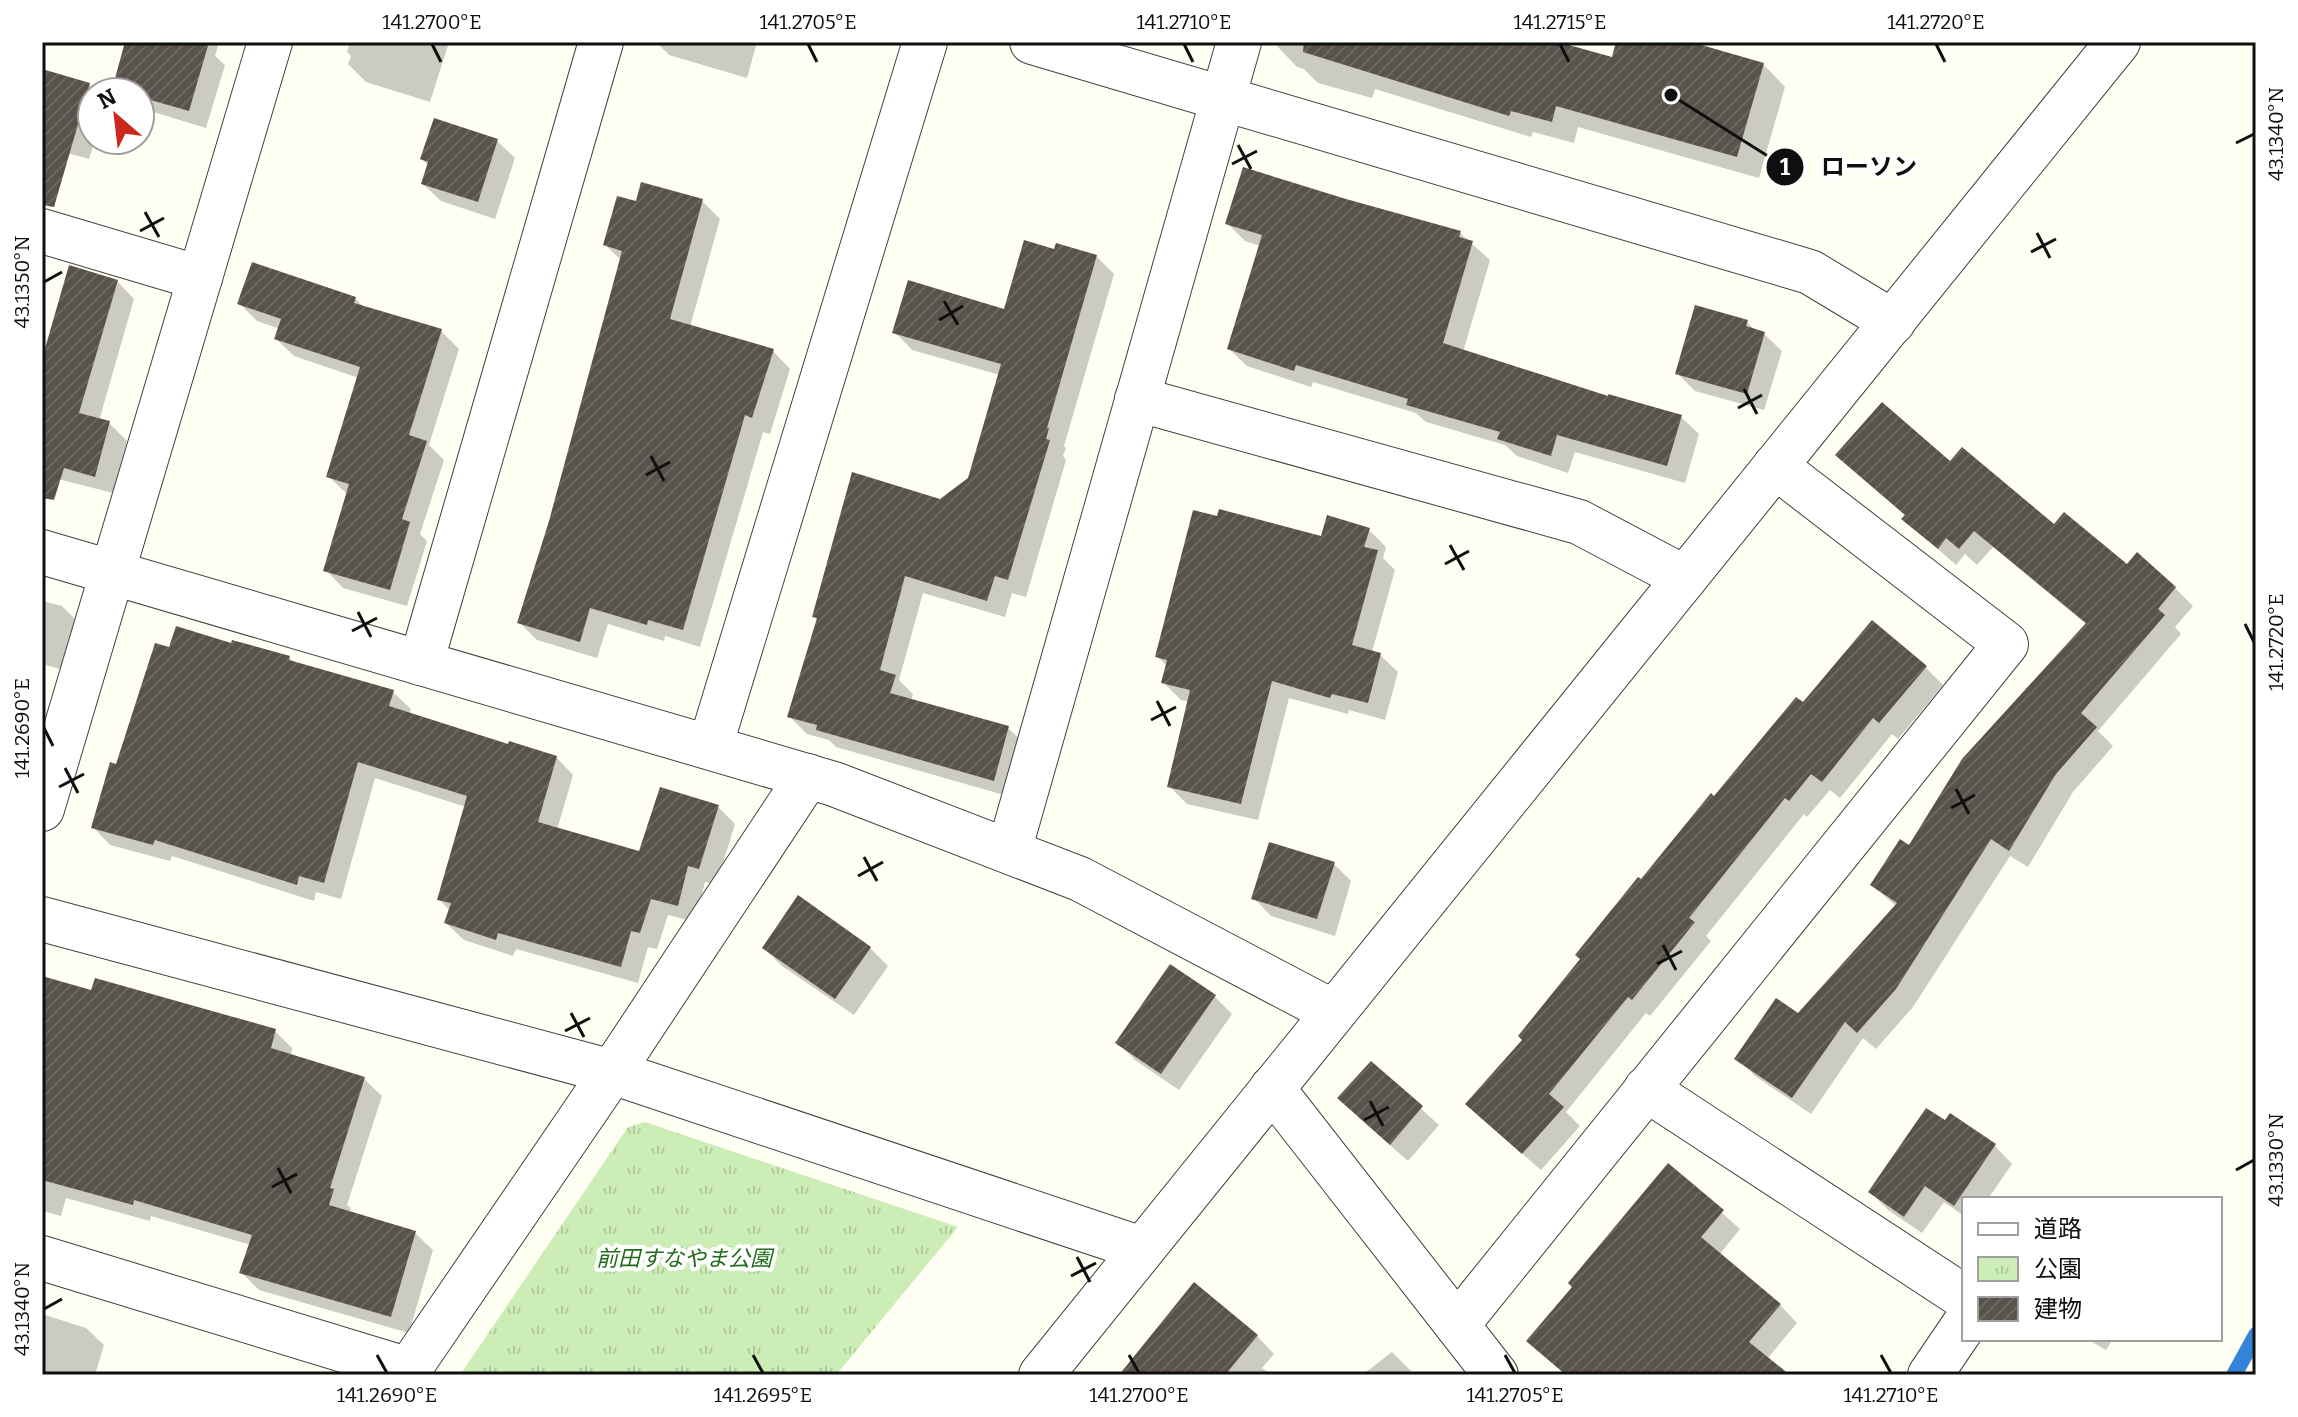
<svg xmlns="http://www.w3.org/2000/svg" width="2298" height="1417" font-family="Bitter,'Noto Sans JP',serif">
<style>
.park{fill:url(#park-tufts)}
.shadow{fill:#0003}
.lines{fill:none;stroke-linecap:round;stroke-linejoin:round}
.stream{stroke:#3383d8;stroke-width:16}
.building{fill:url(#building-hatch)}
.minor-casing{stroke:#424242;stroke-width:46}
.minor{stroke:#fff;stroke-width:44}
.ticks{fill:none;stroke:#0f0f0f;stroke-width:3}
.labels{text-anchor:middle;dominant-baseline:central;stroke-width:8;stroke-linejoin:round;paint-order:stroke}
.park-label{font-size:22px;font-style:italic;fill:#216d19;stroke:#fff}
.leader{fill:none;stroke:#0f0f0f;stroke-width:3}
.callout-dot{fill:#0f0f0f;stroke:#fff;stroke-width:3}
.mark-label{font-size:24px;text-anchor:middle;font-weight:bold;fill:#fff}
.callout-label{font-size:24px;text-anchor:middle;font-weight:bold;fill:#0f0f0f;stroke:#fff;stroke-width:8;stroke-linejoin:round;paint-order:stroke}
.neatline{fill:none;stroke:#0f0f0f;stroke-width:3}
.ticks-label{font-size:20px;text-anchor:middle;fill:#0f0f0f}
</style>
<defs>
<pattern id="park-tufts" width="24" height="20" patternUnits="userSpaceOnUse" patternTransform="scale(2)"><rect width="24" height="20" fill="#cdedb7"/><path d="M3 7l-1-3M5 7V3M7 7l1-3M15 17l-1-3M17 17v-4M19 17l1-3" fill="none" stroke="#afca9c"/></pattern>
<pattern id="building-hatch" width="6" height="6" patternUnits="userSpaceOnUse" patternTransform="scale(2)"><rect width="6" height="6" fill="#59524b"/><path d="M-1 1l2-2M0 6l6-6M5 7l2-2" fill="none" stroke="#6c6661"/></pattern>
</defs>
<rect width="100%" height="100%" fill="#fffef2"/>
<!-- park -->
<path class="park" d="M 645,1122 L 958,1227 L 836,1375 L 460,1375 L 628,1127 Z"/>
<!-- shadow -->
<g class="shadow">
<path d="M 127,42 L 219,42 L 215,56 L 225,65 L 206,128 L 140,108 L 140,92 L 117,92 L 114,88 Z"/>
<path d="M 350,42 L 449,42 L 430,102 L 366,82 L 348,64 L 351,56 L 347,52 Z"/>
<path d="M 656,42 L 757,42 L 747,78 L 669,55 Z"/>
<path d="M 1275,42 L 1551,42 L 1613,59 L 1618,42 L 1684,42 L 1763,64 L 1785,87 L 1759,178 L 1578,127 L 1574,143 L 1533,132 L 1531,137 L 1375,89 L 1372,98 L 1318,83 L 1304,69 L 1297,67 L 1275,44 Z"/>
<path d="M 42,71 L 89,85 L 97,92 L 92,92 L 92,140 L 95,140 L 89,159 L 42,146 Z"/>
<path d="M 497,141 L 515,158 L 495,219 L 441,201 L 423,184 L 429,166 L 422,159 Z"/>
<path d="M 702,201 L 720,219 L 690,327 L 773,351 L 790,369 L 770,434 L 763,432 L 700,647 L 665,636 L 664,641 L 608,624 L 597,658 L 537,640 L 519,622 L 551,521 L 621,260 L 605,245 L 637,204 Z"/>
<path d="M 1227,223 L 1460,233 L 1490,260 L 1463,352 L 1609,398 L 1681,417 L 1699,434 L 1685,483 L 1575,452 L 1568,473 L 1517,456 L 1505,445 L 1426,422 L 1416,413 L 1313,382 L 1311,387 L 1247,366 L 1229,349 L 1260,246 L 1245,241 Z"/>
<path d="M 1055,251 L 1096,256 L 1114,274 L 1064,446 L 1066,448 L 1063,456 L 1066,460 L 1026,597 L 1012,593 L 1005,617 L 923,593 L 899,680 L 913,694 L 911,701 L 1008,728 L 1026,745 L 1011,797 L 836,747 L 829,740 L 807,734 L 789,716 L 818,620 L 814,616 L 941,501 L 970,479 L 1000,375 L 912,350 L 895,332 L 1006,311 Z"/>
<path d="M 117,281 L 134,299 L 99,421 L 109,423 L 127,441 L 113,493 L 42,475 L 42,366 Z"/>
<path d="M 355,298 L 364,308 L 441,331 L 459,349 L 429,445 L 444,460 L 420,534 L 427,541 L 407,606 L 343,588 L 326,570 L 348,495 L 328,476 L 359,378 L 294,356 L 276,339 L 280,329 L 257,321 L 240,304 Z"/>
<path d="M 1747,322 L 1757,332 L 1764,334 L 1782,351 L 1764,410 L 1695,391 L 1677,373 Z"/>
<path d="M 1950,464 L 2054,527 L 2127,566 L 2175,588 L 2193,606 L 2175,627 L 2181,634 L 2098,731 L 2113,746 L 2073,792 L 2028,867 L 2010,856 L 1913,1007 L 1876,1049 L 1863,1038 L 1811,1114 L 1755,1076 L 1737,1058 L 1799,1016 L 1896,906 L 1872,885 L 1909,848 L 2087,625 L 1993,547 L 1977,565 L 1965,554 L 1956,565 L 1904,519 Z"/>
<path d="M 1369,530 L 1386,547 L 1383,558 L 1395,570 L 1372,652 L 1380,655 L 1398,672 L 1385,720 L 1349,710 L 1348,714 L 1289,698 L 1258,820 L 1187,804 L 1169,786 L 1190,702 L 1181,700 L 1163,682 L 1168,667 L 1157,656 L 1322,539 Z"/>
<path d="M 42,601 L 62,606 L 80,624 L 67,671 L 42,664 Z"/>
<path d="M 233,646 L 289,658 L 295,663 L 393,692 L 411,709 L 409,715 L 509,747 L 556,757 L 573,775 L 557,830 L 641,854 L 718,807 L 735,824 L 716,885 L 705,882 L 695,922 L 668,915 L 657,949 L 648,947 L 638,983 L 516,949 L 513,956 L 464,940 L 446,923 L 450,911 L 439,899 L 466,807 L 375,778 L 341,899 L 316,892 L 314,901 L 172,856 L 170,861 L 110,845 L 93,827 L 117,766 L 171,650 Z"/>
<path d="M 1925,667 L 1943,685 L 1898,739 L 1892,734 L 1840,798 L 1830,790 L 1807,817 L 1804,814 L 1706,936 L 1711,941 L 1650,1016 L 1646,1013 L 1566,1112 L 1580,1126 L 1541,1170 L 1485,1121 L 1524,1040 L 1641,882 L 1714,798 L 1803,705 Z"/>
<path d="M 1333,863 L 1351,881 L 1335,936 L 1271,916 L 1254,898 Z"/>
<path d="M 764,948 L 870,948 L 888,966 L 854,1015 L 782,966 Z"/>
<path d="M 42,978 L 93,992 L 275,1031 L 292,1048 L 291,1056 L 364,1079 L 382,1096 L 347,1205 L 351,1208 L 349,1213 L 415,1233 L 433,1250 L 409,1333 L 259,1290 L 242,1273 L 251,1245 L 151,1216 L 150,1221 L 66,1198 L 61,1216 L 42,1211 Z"/>
<path d="M 1214,996 L 1232,1014 L 1179,1090 L 1135,1060 L 1118,1043 Z"/>
<path d="M 1371,1064 L 1439,1125 L 1408,1161 L 1357,1116 Z"/>
<path d="M 1950,1115 L 1995,1146 L 2012,1164 L 1988,1199 L 1964,1199 L 1964,1216 L 1944,1202 L 1922,1233 L 1888,1210 L 1870,1192 L 1946,1123 Z"/>
<path d="M 1669,1166 L 1740,1229 L 1719,1255 L 1780,1305 L 1797,1323 L 1767,1359 L 1787,1375 L 1566,1375 L 1575,1287 Z"/>
<path d="M 42,1314 L 86,1328 L 104,1345 L 95,1375 L 42,1375 Z"/>
<path d="M 1257,1336 L 1274,1354 L 1262,1368 L 1272,1375 L 1122,1375 Z"/>
<path d="M 2087,1339 L 2113,1339 L 2106,1350 Z"/>
<path d="M 1392,1352 L 1415,1375 L 1362,1375 Z"/>
</g>
<g class="lines">
<!-- stream -->
<path class="stream" d="M 2234,1375 L 2256,1335"/>
</g>
<!-- building -->
<g class="building">
<path d="M 125,42 L 209,42 L 189,111 L 140,97 L 140,92 L 122,92 L 112,89 Z"/>
<path d="M 1304,42 L 1558,42 L 1612,57 L 1616,42 L 1691,42 L 1764,63 L 1737,157 L 1556,106 L 1552,122 L 1511,111 L 1509,116 L 1303,52 Z"/>
<path d="M 42,69 L 90,83 L 54,207 L 42,205 Z"/>
<path d="M 434,118 L 498,139 L 478,202 L 421,184 L 428,162 L 420,159 Z"/>
<path d="M 1243,167 L 1346,199 L 1461,231 L 1459,237 L 1473,241 L 1443,343 L 1608,396 L 1608,394 L 1682,415 L 1667,466 L 1557,435 L 1551,456 L 1497,439 L 1500,432 L 1406,405 L 1408,399 L 1296,365 L 1294,371 L 1227,349 L 1262,235 L 1225,224 Z"/>
<path d="M 641,182 L 703,199 L 670,319 L 774,349 L 752,418 L 745,415 L 683,630 L 648,620 L 647,625 L 590,608 L 580,642 L 517,623 L 549,521 L 622,251 L 603,245 L 617,196 L 636,201 Z"/>
<path d="M 1024,240 L 1054,249 L 1056,243 L 1097,255 L 1047,428 L 1049,428 L 1046,439 L 1050,440 L 1008,580 L 995,576 L 987,601 L 905,576 L 880,670 L 896,675 L 890,693 L 1009,726 L 994,781 L 816,730 L 817,725 L 787,717 L 817,618 L 812,617 L 852,472 L 940,499 L 968,478 L 1001,364 L 892,333 L 908,280 L 1004,309 Z"/>
<path d="M 252,262 L 356,297 L 354,303 L 442,329 L 409,435 L 427,441 L 402,519 L 410,522 L 390,590 L 323,571 L 349,484 L 326,477 L 360,367 L 274,339 L 281,319 L 237,304 Z"/>
<path d="M 69,265 L 118,280 L 79,413 L 110,421 L 95,477 L 64,468 L 54,500 L 42,498 L 42,359 Z"/>
<path d="M 1695,305 L 1748,320 L 1746,326 L 1765,332 L 1747,394 L 1675,374 Z"/>
<path d="M 1882,402 L 1950,461 L 1962,447 L 2054,524 L 2064,512 L 2127,564 L 2137,552 L 2176,587 L 2158,609 L 2165,615 L 2081,713 L 2097,727 L 2056,774 L 2009,851 L 1991,839 L 1896,989 L 1857,1033 L 1845,1022 L 1792,1098 L 1734,1059 L 1776,998 L 1798,1013 L 1897,903 L 1870,885 L 1900,839 L 1909,845 L 1962,759 L 2086,623 L 1974,531 L 1959,549 L 1946,538 L 1938,549 L 1901,519 L 1905,515 L 1835,455 Z"/>
<path d="M 1219,509 L 1321,536 L 1327,515 L 1370,528 L 1364,547 L 1378,550 L 1352,645 L 1381,653 L 1368,703 L 1332,694 L 1330,698 L 1272,681 L 1241,804 L 1167,787 L 1190,690 L 1161,683 L 1167,660 L 1155,657 L 1193,510 L 1217,516 Z"/>
<path d="M 1872,620 L 1927,666 L 1879,723 L 1873,718 L 1822,782 L 1811,774 L 1789,801 L 1785,798 L 1689,918 L 1695,922 L 1632,1000 L 1628,997 L 1549,1094 L 1564,1107 L 1522,1154 L 1465,1104 L 1522,1040 L 1518,1036 L 1580,959 L 1575,955 L 1638,877 L 1641,879 L 1711,793 L 1714,796 L 1796,697 L 1803,702 Z"/>
<path d="M 176,626 L 231,643 L 232,640 L 290,656 L 289,660 L 394,690 L 389,706 L 508,744 L 509,741 L 557,756 L 538,822 L 639,851 L 660,787 L 719,805 L 699,869 L 688,866 L 678,906 L 651,899 L 640,933 L 631,931 L 621,967 L 498,933 L 496,940 L 444,923 L 451,903 L 437,900 L 467,796 L 358,762 L 324,883 L 299,876 L 297,885 L 155,840 L 153,845 L 91,828 L 110,762 L 116,764 L 155,643 L 169,647 Z"/>
<path d="M 1269,842 L 1335,862 L 1317,919 L 1251,899 Z"/>
<path d="M 798,895 L 871,947 L 835,999 L 762,948 Z"/>
<path d="M 1170,964 L 1216,995 L 1161,1074 L 1115,1043 Z"/>
<path d="M 42,976 L 91,990 L 95,978 L 276,1029 L 271,1048 L 365,1077 L 330,1188 L 334,1189 L 329,1205 L 416,1231 L 391,1317 L 239,1273 L 252,1235 L 134,1200 L 133,1205 L 42,1180 Z"/>
<path d="M 1371,1061 L 1423,1106 L 1390,1145 L 1337,1098 Z"/>
<path d="M 1926,1108 L 1945,1120 L 1950,1113 L 1996,1144 L 1954,1206 L 1925,1186 L 1904,1217 L 1868,1192 Z"/>
<path d="M 1668,1163 L 1724,1210 L 1701,1237 L 1781,1304 L 1749,1342 L 1790,1375 L 1566,1375 L 1526,1341 L 1572,1287 L 1568,1283 Z"/>
<path d="M 1194,1282 L 1258,1335 L 1225,1375 L 1119,1375 Z"/>
</g>
<g class="lines">
<defs>
<g id="minor">
<path d="M 1032,42 L 1810,272 L 1893,322"/>
<path d="M 42,231 L 200,278"/>
<path d="M 1137,399 L 1579,522 L 1685,578"/>
<path d="M 42,552 L 834,784 L 1080,879 L 1333,1012"/>
<path d="M 421,663 L 601,42"/>
<path d="M 710,747 L 925,42"/>
<path d="M 42,809 L 270,42"/>
<path d="M 1009,851 L 1239,42"/>
<path d="M 42,919 L 612,1072 L 1142,1249"/>
<path d="M 1272,1088 L 1496,1375"/>
<path d="M 1646,1089 L 1964,1297"/>
<path d="M 42,1258 L 409,1370"/>
<path d="M 1457,1325 L 2006,644 L 1775,466"/>
<path d="M 405,1375 L 612,1072 L 808,776"/>
<path d="M 1041,1375 L 2118,42"/>
<path d="M 1930,1375 L 1964,1325"/>
</g>
</defs>
<!-- minor casing -->
<use href="#minor" class="minor-casing"/>
<!-- minor -->
<use href="#minor" class="minor"/>
</g>
<!-- ticks -->
<path class="ticks" d="M 432,44 L 441,62M 808,44 L 817,62M 1184,44 L 1193,62M 1560,44 L 1569,62M 1936,44 L 1945,62M 2236,143 L 2254,134M 1238,145 L 1251,169M 1232,164 L 1257,151M 145,212 L 159,237M 140,231 L 164,218M 2037,233 L 2050,258M 2031,252 L 2056,239M 44,282 L 62,272M 944,301 L 958,325M 939,320 L 963,306M 1744,389 L 1757,414M 1738,408 L 1762,395M 651,456 L 664,481M 646,475 L 670,462M 1450,545 L 1464,570M 1445,564 L 1469,551M 358,612 L 371,637M 2245,624 L 2254,642M 352,631 L 377,618M 1157,701 L 1170,726M 1151,720 L 1176,707M 44,728 L 53,746M 65,768 L 78,793M 59,787 L 84,774M 1956,789 L 1969,814M 1951,808 L 1975,795M 864,857 L 877,881M 858,876 L 883,862M 1663,945 L 1676,970M 1657,964 L 1682,951M 571,1013 L 584,1037M 565,1031 L 590,1018M 1370,1101 L 1383,1126M 1364,1120 L 1389,1107M 278,1168 L 291,1193M 2236,1170 L 2254,1160M 272,1187 L 297,1174M 1077,1257 L 1090,1282M 1071,1276 L 1096,1263M 44,1309 L 62,1299M 377,1355 L 387,1373M 753,1355 L 763,1373M 1129,1355 L 1139,1373M 1505,1355 L 1515,1373M 1881,1355 L 1891,1373"/>
<g class="labels">
<!-- park labels -->
<g class="park-label">
<text x="684" y="1258">前田すなやま公園</text>
</g>
</g>
<!-- callouts -->
<path class="leader" d="M1671 95L1785 167"/>
<g class="callout-dot">
<circle cx="1671" cy="95" r="8"/>
<circle cx="1785" cy="167" r="20"/>
</g>
<g class="mark-label">
<text x="1785" y="175">1</text>
</g>
<g class="callout-label">
<text x="1869" y="175">ローソン</text>
</g>
<!-- border -->
<rect width="2298" height="1417" fill="none" stroke="#ffffff" stroke-width="88"/>
<!-- legend -->
<rect x="1962" y="1197" width="260" height="144" fill="#ffffff" stroke="#9f9f9f" stroke-width="2"/>
<rect x="1978" y="1223" width="40" height="12" fill="#ffffff" stroke="#9f9f9f" stroke-width="2"/>
<text x="2034" y="1237" font-size="24" fill="#0f0f0f">道路</text>
<rect x="1978" y="1257" width="40" height="24" fill="url(#park-tufts)" stroke="#9f9f9f" stroke-width="2"/>
<text x="2034" y="1277" font-size="24" fill="#0f0f0f">公園</text>
<rect x="1978" y="1297" width="40" height="24" fill="url(#building-hatch)" stroke="#9f9f9f" stroke-width="2"/>
<text x="2034" y="1317" font-size="24" fill="#0f0f0f">建物</text>
<!-- north arrow -->
<g transform="translate(116 116) rotate(332)"><circle r="38" fill="#ffffff" stroke="#9f9f9f" stroke-width="2"/>
<path d="M0-6L14 30L0 20L-14 30Z" fill="#cc271b"/>
<text y="-12" font-size="22" font-weight="bold" text-anchor="middle" fill="#0f0f0f">N</text>
</g>
<rect x="44" y="44" width="2210" height="1329" class="neatline"/>
<g class="ticks-label">
<text x="432" y="29">141.2700°E</text>
<text x="808" y="29">141.2705°E</text>
<text x="1184" y="29">141.2710°E</text>
<text x="1560" y="29">141.2715°E</text>
<text x="1936" y="29">141.2720°E</text>
<text transform="translate(2276 134) rotate(-90)" y="7">43.1340°N</text>
<text transform="translate(22 282) rotate(-90)" y="7">43.1350°N</text>
<text transform="translate(2276 642) rotate(-90)" y="7">141.2720°E</text>
<text transform="translate(22 728) rotate(-90)" y="7">141.2690°E</text>
<text transform="translate(2276 1160) rotate(-90)" y="7">43.1330°N</text>
<text transform="translate(22 1309) rotate(-90)" y="7">43.1340°N</text>
<text x="387" y="1402">141.2690°E</text>
<text x="763" y="1402">141.2695°E</text>
<text x="1139" y="1402">141.2700°E</text>
<text x="1515" y="1402">141.2705°E</text>
<text x="1891" y="1402">141.2710°E</text>
</g>
</svg>
